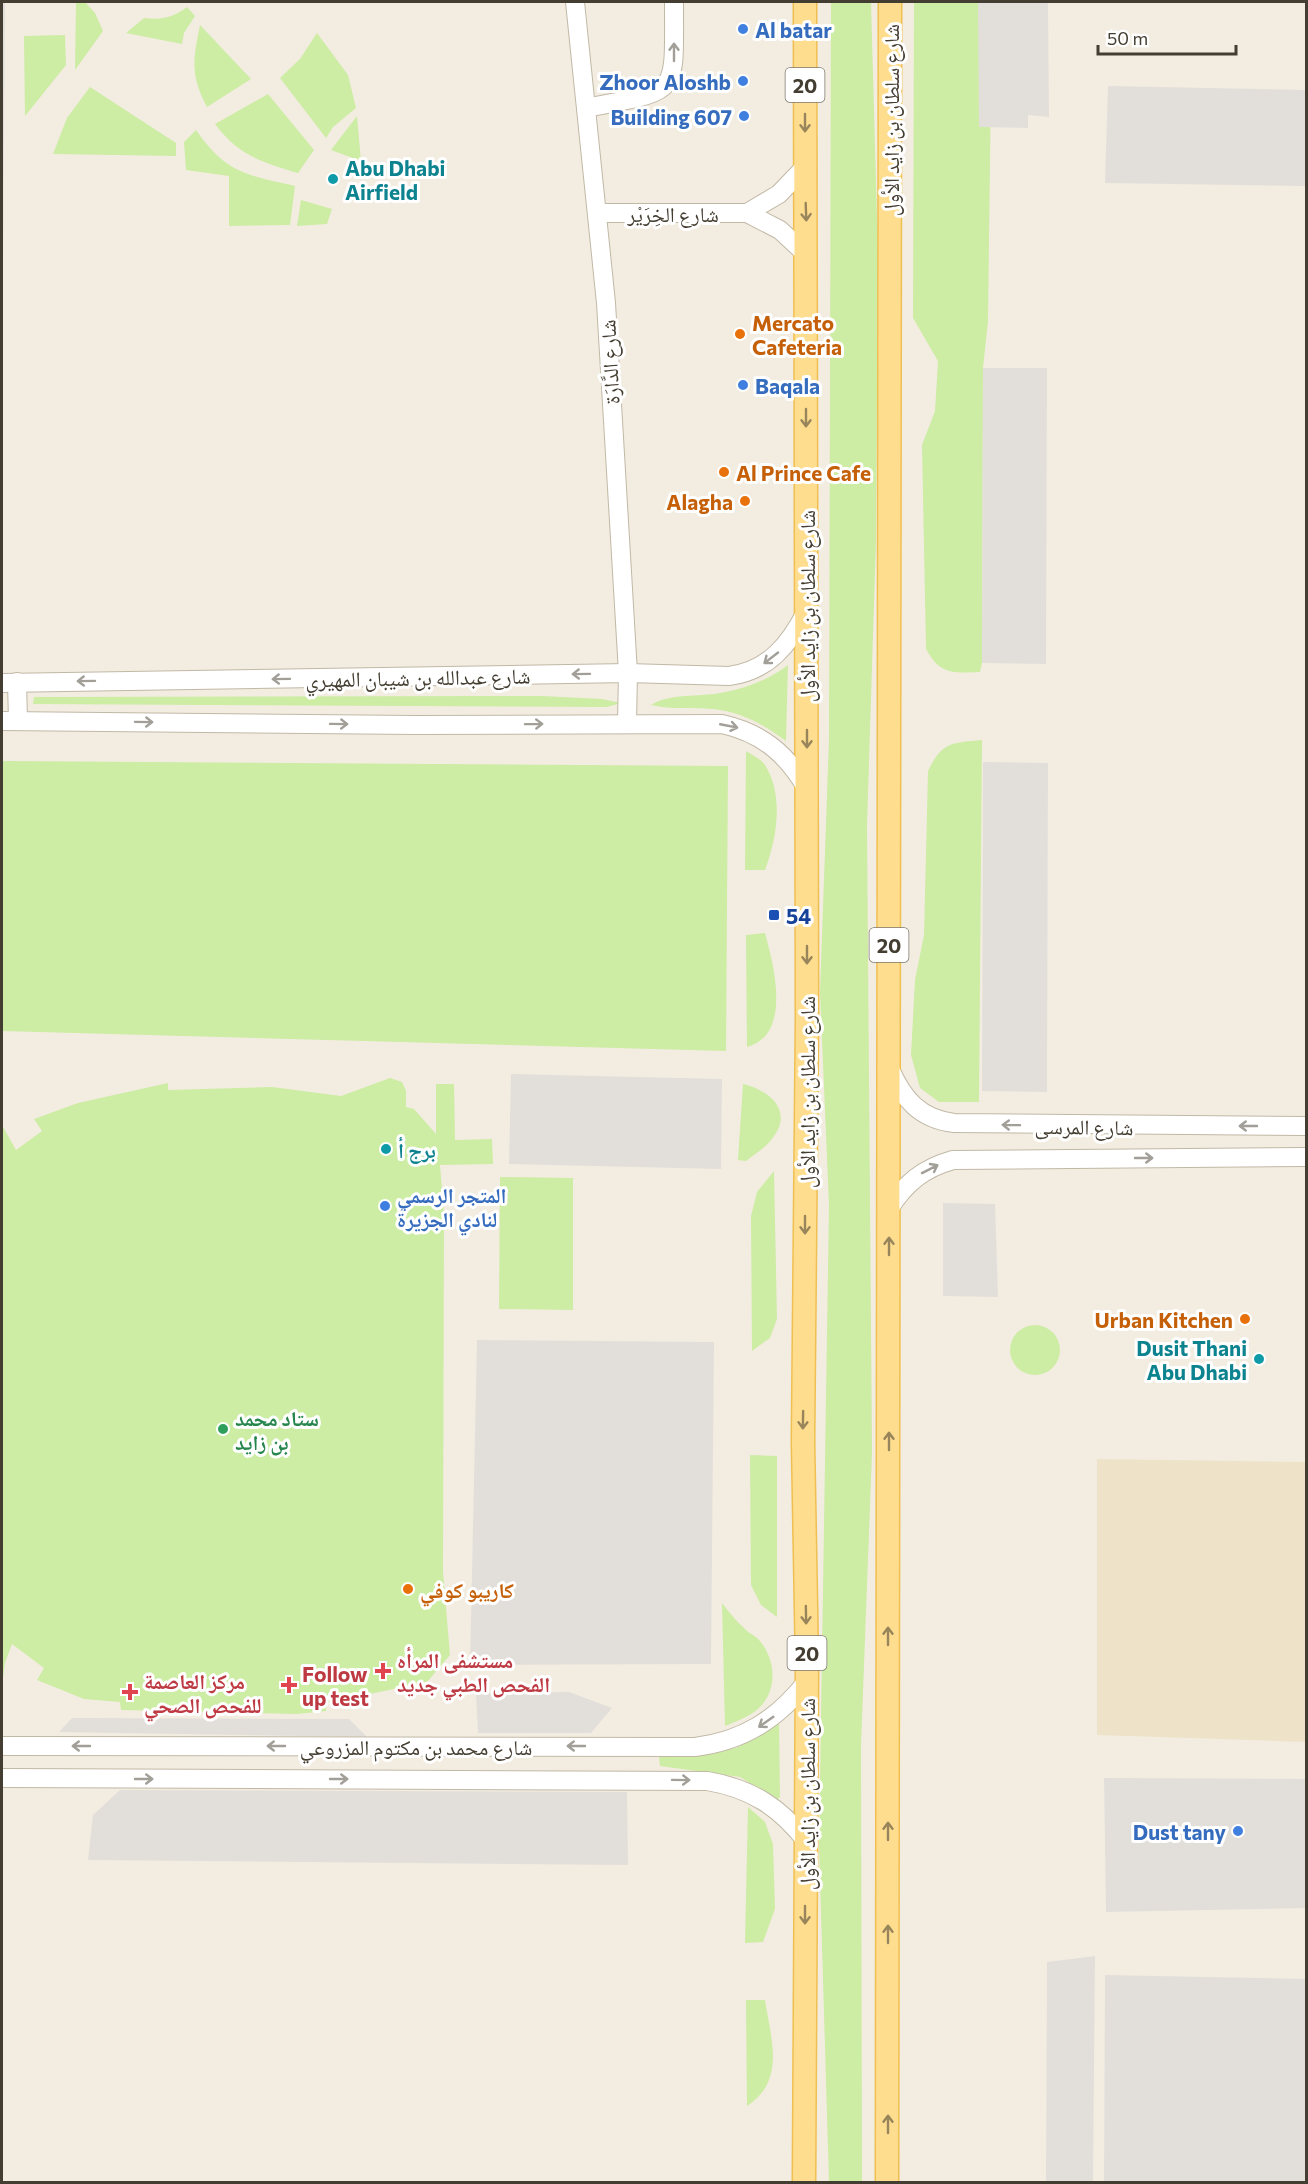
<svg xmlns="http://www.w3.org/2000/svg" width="1308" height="2184" font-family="Commissioner,'Noto Naskh Arabic',sans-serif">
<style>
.education{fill:#eee3c9}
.green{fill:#cdeca4}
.parking{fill:#e2dfda}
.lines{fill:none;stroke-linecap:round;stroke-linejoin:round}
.minor-casing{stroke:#c1b8a6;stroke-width:20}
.major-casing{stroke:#f0bf51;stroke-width:25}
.minor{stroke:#fff;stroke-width:18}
.major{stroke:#ffdd8e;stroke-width:22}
.oneway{stroke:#a29e98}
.oneway2{stroke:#98855b}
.shop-dot{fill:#3f7fe0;stroke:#fff;stroke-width:2}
.culture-dot{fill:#0f9aa8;stroke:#fff;stroke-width:2}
.food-dot{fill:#e8710a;stroke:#fff;stroke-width:2}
.transit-dot{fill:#1a4fb4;stroke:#fff;stroke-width:2}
.leisure-dot{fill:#2e9e5b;stroke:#fff;stroke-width:2}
.health-dot{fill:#e0444e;stroke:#fff;stroke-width:2}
.labels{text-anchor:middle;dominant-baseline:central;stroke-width:6;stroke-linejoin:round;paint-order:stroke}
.shield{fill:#fff;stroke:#7c776f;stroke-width:1.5}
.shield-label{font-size:20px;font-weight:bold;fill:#443d31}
.shop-label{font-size:21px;font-weight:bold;fill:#366cbe;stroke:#fff;text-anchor:start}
.street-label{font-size:21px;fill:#443d31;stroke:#fff}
.culture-label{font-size:21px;font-weight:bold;fill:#0d838f;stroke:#fff;text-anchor:start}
.food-label{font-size:21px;font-weight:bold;fill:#c56008;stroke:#fff;text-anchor:start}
.transit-label{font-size:21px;font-weight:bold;fill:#164399;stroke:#fff;text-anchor:start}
.leisure-label{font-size:21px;font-weight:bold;fill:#27864d;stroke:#fff;text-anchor:start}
.health-label{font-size:21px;font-weight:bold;fill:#be3a42;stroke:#fff;text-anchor:start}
</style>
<rect width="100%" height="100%" fill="#f3ede1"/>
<!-- education -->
<path class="education" d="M 1097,1459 L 1306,1462 L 1306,1742 L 1097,1735 Z"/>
<!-- green -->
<g class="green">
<path d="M 76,2 L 85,2 L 95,13 L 103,31 L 75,70 Z"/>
<path d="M 831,2 L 871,2 L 878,255 L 876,541 L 867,825 L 872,1453 L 861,1745 L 862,2182 L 829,2182 L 819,1846 L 829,1205 L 820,992 L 829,739 Z"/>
<path d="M 914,2 L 992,2 L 988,321 L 983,368 L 982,663 L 980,672 C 953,673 940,675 926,649 L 922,445 L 935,411 L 938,361 L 913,318 Z"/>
<path d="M 187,7 L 195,16 L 184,33 L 182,44 L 126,33 L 144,18 C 162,20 172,18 187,7 Z"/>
<path d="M 200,25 L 251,79 L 207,107 C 190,75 193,59 200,25 Z"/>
<path d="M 317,33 L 348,75 L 356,108 L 333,127 L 326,138 L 280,78 L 300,59 Z"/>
<path d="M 65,35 L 66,65 L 25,116 L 24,36 Z"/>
<path d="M 90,87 L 176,143 L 176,156 L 53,154 L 67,118 Z"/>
<path d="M 268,94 L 314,150 L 298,173 C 262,162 239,156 215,124 Z"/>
<path d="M 357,116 L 361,161 L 331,150 Z"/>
<path d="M 196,130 C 226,173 246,175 295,186 L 290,225 L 229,226 L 229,176 L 186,170 L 184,142 Z"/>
<path d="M 301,200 L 332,209 L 327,224 L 297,226 Z"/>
<path d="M 788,665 L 786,741 C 763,724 741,712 713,709 C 692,707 672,710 651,705 C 669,693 699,697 720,693 C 745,689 768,680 788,665 Z"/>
<path d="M 542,696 L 602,699 L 621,703 L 607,707 L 33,704 L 34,697 Z"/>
<path d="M 982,740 L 979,1102 L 939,1102 L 920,1088 L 911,1055 L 915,980 L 924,935 L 928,771 C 942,742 951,743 982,740 Z"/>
<path d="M 746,751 C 752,755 761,759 765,765 C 784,795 777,838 765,870 L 745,870 Z"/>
<path d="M 2,761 L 728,766 L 726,1051 L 2,1031 Z"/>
<path d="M 765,933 C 774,966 792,1035 747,1047 L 746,935 Z"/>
<path d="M 390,1078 L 402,1082 L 406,1091 L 406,1107 L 414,1109 L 436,1134 L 436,1084 L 454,1084 L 455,1140 L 492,1139 L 493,1164 L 440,1165 L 444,1214 L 443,1572 L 450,1655 L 427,1682 L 327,1703 L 326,1711 L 297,1714 L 121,1710 L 120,1702 L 84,1699 L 37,1680 L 44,1668 L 12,1644 L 5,1663 L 2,1686 L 2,1125 L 16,1150 L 42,1131 L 34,1119 L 78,1103 L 168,1083 L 168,1090 L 272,1087 L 341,1096 Z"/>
<path d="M 743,1084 C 766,1089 794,1109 774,1136 C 768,1146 755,1154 746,1161 L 738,1160 Z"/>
<path d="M 774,1171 L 777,1319 L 770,1338 L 752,1351 L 751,1216 L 757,1192 Z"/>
<path d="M 500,1177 L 573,1178 L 573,1310 L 499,1309 Z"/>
<circle cx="1035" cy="1350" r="25"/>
<path d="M 750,1455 L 777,1456 L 777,1617 L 761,1605 L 751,1585 Z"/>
<path d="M 722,1603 C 729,1612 736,1621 744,1628 C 748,1633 755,1635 759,1640 C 776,1659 778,1690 759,1708 C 749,1717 737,1721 725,1726 Z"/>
<path d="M 779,1720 L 780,1797 L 777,1800 L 740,1777 L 660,1766 L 659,1756 L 736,1748 L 758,1736 Z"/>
<path d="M 748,1807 L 765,1822 L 773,1844 L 775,1909 L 763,1942 L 745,1943 Z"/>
<path d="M 746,2000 L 765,2000 C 771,2039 786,2081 747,2106 Z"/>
</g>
<!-- parking -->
<g class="parking">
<path d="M 2,2 L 5,2 L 2,414 Z"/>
<path d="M 978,2 L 1048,2 L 1049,117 L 1028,115 L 1028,128 L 979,127 Z"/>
<path d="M 1108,86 L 1306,90 L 1306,186 L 1105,183 Z"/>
<path d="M 983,368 L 1047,368 L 1046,664 L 982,663 Z"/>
<path d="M 983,762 L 1048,763 L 1047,1092 L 982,1091 Z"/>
<path d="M 511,1074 L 722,1079 L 721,1169 L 509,1164 Z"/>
<path d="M 943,1203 L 995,1204 L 998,1297 L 943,1296 Z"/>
<path d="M 477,1340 L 714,1342 L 711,1664 L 470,1665 Z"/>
<path d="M 569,1692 L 612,1708 L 591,1733 L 478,1733 L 476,1693 Z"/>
<path d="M 72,1718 L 349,1719 L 367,1737 L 59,1732 Z"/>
<path d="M 1104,1778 L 1306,1779 L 1306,1908 L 1106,1912 Z"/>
<path d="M 120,1790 L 627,1792 L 628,1865 L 88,1860 L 93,1815 Z"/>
<path d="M 1095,1956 L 1093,2182 L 1046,2182 L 1047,1962 Z"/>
<path d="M 1105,1975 L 1306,1979 L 1306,2182 L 1104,2182 Z"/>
</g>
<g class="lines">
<defs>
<g id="minor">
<path d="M 575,2 L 606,303 L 628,673 L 627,723"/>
<path d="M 586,108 C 681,89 674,99 674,2"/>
<path d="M 598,213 L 747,213 L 780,230 L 807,255"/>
<path d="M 747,213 L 779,194 L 804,168"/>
<path d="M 17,682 L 18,721"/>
<path d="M 2,683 L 628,673 L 729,676 C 768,671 789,645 806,612"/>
<path d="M 2,721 L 415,725 L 722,724 C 762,733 787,754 807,789"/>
<path d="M 890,1069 C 903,1099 920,1119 954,1123 L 1306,1126"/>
<path d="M 889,1209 C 905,1183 924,1168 953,1160 L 1306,1157"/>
<path d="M 2,1746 L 695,1747 C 743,1741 778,1719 807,1681"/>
<path d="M 2,1778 L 707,1781 C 750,1788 780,1807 806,1841"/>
</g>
<g id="major">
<path d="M 804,2182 L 807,1664 L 803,1442 L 807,1019 L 805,2"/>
<path d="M 887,2182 L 890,2"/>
</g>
</defs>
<!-- minor casing -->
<use href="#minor" class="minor-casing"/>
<!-- major casing -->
<use href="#major" class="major-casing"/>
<!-- minor -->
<use href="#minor" class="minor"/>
<!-- major -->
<use href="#major" class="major"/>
</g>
<!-- one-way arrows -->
<defs><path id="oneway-shaft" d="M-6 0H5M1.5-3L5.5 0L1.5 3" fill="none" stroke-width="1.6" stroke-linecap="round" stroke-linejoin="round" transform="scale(1.5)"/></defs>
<g class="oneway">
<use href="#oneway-shaft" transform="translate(674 52) rotate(-90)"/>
<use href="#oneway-shaft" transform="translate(771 658) rotate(142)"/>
<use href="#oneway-shaft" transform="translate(581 674) rotate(179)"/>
<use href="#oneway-shaft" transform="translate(281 679) rotate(179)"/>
<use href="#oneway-shaft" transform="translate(86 681) rotate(179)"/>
<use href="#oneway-shaft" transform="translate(144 722) rotate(1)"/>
<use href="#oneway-shaft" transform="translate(339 724) rotate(1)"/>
<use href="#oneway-shaft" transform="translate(534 724) rotate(-1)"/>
<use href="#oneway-shaft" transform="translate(729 726) rotate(11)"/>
<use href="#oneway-shaft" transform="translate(1011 1125) rotate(-179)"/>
<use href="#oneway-shaft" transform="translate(1248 1126) rotate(180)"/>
<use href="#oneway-shaft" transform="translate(1144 1158)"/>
<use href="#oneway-shaft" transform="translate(930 1169) rotate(-27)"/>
<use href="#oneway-shaft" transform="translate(766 1722) rotate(145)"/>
<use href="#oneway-shaft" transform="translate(81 1746) rotate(180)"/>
<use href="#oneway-shaft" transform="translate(276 1746) rotate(180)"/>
<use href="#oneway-shaft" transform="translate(576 1746) rotate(-180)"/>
<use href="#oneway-shaft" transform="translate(144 1779)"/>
<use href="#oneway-shaft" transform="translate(339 1779)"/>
<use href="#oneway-shaft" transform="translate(681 1780) rotate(1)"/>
</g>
<g class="oneway2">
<use href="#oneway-shaft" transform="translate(805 123) rotate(90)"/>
<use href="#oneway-shaft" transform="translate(806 212) rotate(88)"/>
<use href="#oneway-shaft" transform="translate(806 418) rotate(90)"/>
<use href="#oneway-shaft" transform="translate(807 739) rotate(90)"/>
<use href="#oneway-shaft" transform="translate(807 955) rotate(90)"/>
<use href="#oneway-shaft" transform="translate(805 1225) rotate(90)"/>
<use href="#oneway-shaft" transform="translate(889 1246) rotate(-90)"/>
<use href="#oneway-shaft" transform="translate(803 1420) rotate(91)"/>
<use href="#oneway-shaft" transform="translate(889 1441) rotate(-90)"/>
<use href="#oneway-shaft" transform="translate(806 1615) rotate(89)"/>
<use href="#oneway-shaft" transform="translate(888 1636) rotate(-90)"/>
<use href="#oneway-shaft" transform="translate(888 1831) rotate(-90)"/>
<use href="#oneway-shaft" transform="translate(805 1915) rotate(90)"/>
<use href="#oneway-shaft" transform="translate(888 1934) rotate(-90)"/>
<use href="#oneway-shaft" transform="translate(888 2124) rotate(-90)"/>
</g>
<!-- markers -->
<g class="shop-dot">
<circle cx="743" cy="29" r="6"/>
<circle cx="743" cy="81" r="6"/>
<circle cx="744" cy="116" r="6"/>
<circle cx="743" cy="385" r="6"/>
<circle cx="385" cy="1206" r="6"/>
<circle cx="1238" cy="1831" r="6"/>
</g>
<g class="culture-dot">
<circle cx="333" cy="179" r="6"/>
<circle cx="386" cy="1149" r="6"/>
<circle cx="1259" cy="1359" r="6"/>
</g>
<g class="food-dot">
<circle cx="740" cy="334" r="6"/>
<circle cx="724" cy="472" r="6"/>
<circle cx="745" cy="501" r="6"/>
<circle cx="1245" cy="1319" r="6"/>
<circle cx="408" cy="1589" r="6"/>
</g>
<rect class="transit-dot" x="768" y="909" width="12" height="12" rx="3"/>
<circle class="leisure-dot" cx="223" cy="1429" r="6"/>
<g class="health-dot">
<path d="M380 1662h6v6h6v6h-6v6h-6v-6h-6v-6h6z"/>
<path d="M286 1676h6v6h6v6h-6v6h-6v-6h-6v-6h6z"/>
<path d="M127 1683h6v6h6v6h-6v6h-6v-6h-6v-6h6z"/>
</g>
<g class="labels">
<!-- shield labels -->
<g class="shield">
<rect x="785.5" y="68" width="39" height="34" rx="4.5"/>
<rect x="869.5" y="928" width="39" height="34" rx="4.5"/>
<rect x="787.5" y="1636" width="39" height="34" rx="4.5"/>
</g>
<g class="shield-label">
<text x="805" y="85">20</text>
<text x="889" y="945">20</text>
<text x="807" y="1653">20</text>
</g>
<!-- shop labels -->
<g class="shop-label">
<text x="755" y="29">Al batar</text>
<text x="731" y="81" text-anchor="end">Zhoor Aloshb</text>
<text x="732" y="116" text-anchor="end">Building 607</text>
<text x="755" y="385">Baqala</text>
<text x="397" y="1194">المتجر الرسمي<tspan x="397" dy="24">لنادي الجزيرة</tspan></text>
<text x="1226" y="1831" text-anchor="end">Dust tany</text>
</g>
<!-- street labels -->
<g class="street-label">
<text transform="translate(890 120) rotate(-90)">شارع سلطان بن زايد الأول</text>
<text x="673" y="213">شارع الخِرَيْر</text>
<text transform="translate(609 362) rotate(-93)">شارع الدَّارَة</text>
<text transform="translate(806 606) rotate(-90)">شارع سلطان بن زايد الأول</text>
<text transform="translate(418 677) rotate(-1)">شارع عبدالله بن شيبان المهيري</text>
<text transform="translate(806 1092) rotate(-90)">شارع سلطان بن زايد الأول</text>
<text transform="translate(1084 1126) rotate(1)">شارع المرسى</text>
<text x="416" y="1746">شارع محمد بن مكتوم المزروعي</text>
<text transform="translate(806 1794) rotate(-90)">شارع سلطان بن زايد الأول</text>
</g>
<!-- culture labels -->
<g class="culture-label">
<text x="345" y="167">Abu Dhabi<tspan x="345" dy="24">Airfield</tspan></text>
<text x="398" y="1149">برج أ</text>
<text x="1247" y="1347" text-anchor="end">Dusit Thani<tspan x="1247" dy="24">Abu Dhabi</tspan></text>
</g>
<!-- food labels -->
<g class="food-label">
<text x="752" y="322">Mercato<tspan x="752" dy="24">Cafeteria</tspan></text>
<text x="736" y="472">Al Prince Cafe</text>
<text x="733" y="501" text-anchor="end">Alagha</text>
<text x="1233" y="1319" text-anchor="end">Urban Kitchen</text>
<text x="420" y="1589">كاريبو كوفي</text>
</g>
<!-- transit labels -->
<g class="transit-label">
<text x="786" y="915">54</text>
</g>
<!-- leisure labels -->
<g class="leisure-label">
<text x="235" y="1417">ستاد محمد<tspan x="235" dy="24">بن زايد</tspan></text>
</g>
<!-- health labels -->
<g class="health-label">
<text x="397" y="1659">مستشفى المرأه<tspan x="397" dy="24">الفحص الطبي جديد</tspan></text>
<text x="302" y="1673">Follow<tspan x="302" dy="24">up test</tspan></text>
<text x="144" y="1680">مركز العاصمة<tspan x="144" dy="24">للفحص الصحي</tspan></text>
</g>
</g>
<!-- border -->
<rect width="1308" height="2184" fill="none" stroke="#443d31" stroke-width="6"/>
<!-- scale -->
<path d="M1098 45v9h138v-9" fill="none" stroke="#443d31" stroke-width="3"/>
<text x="1107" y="45" font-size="18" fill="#443d31" stroke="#ffffff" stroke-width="4.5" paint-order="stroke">50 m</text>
</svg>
